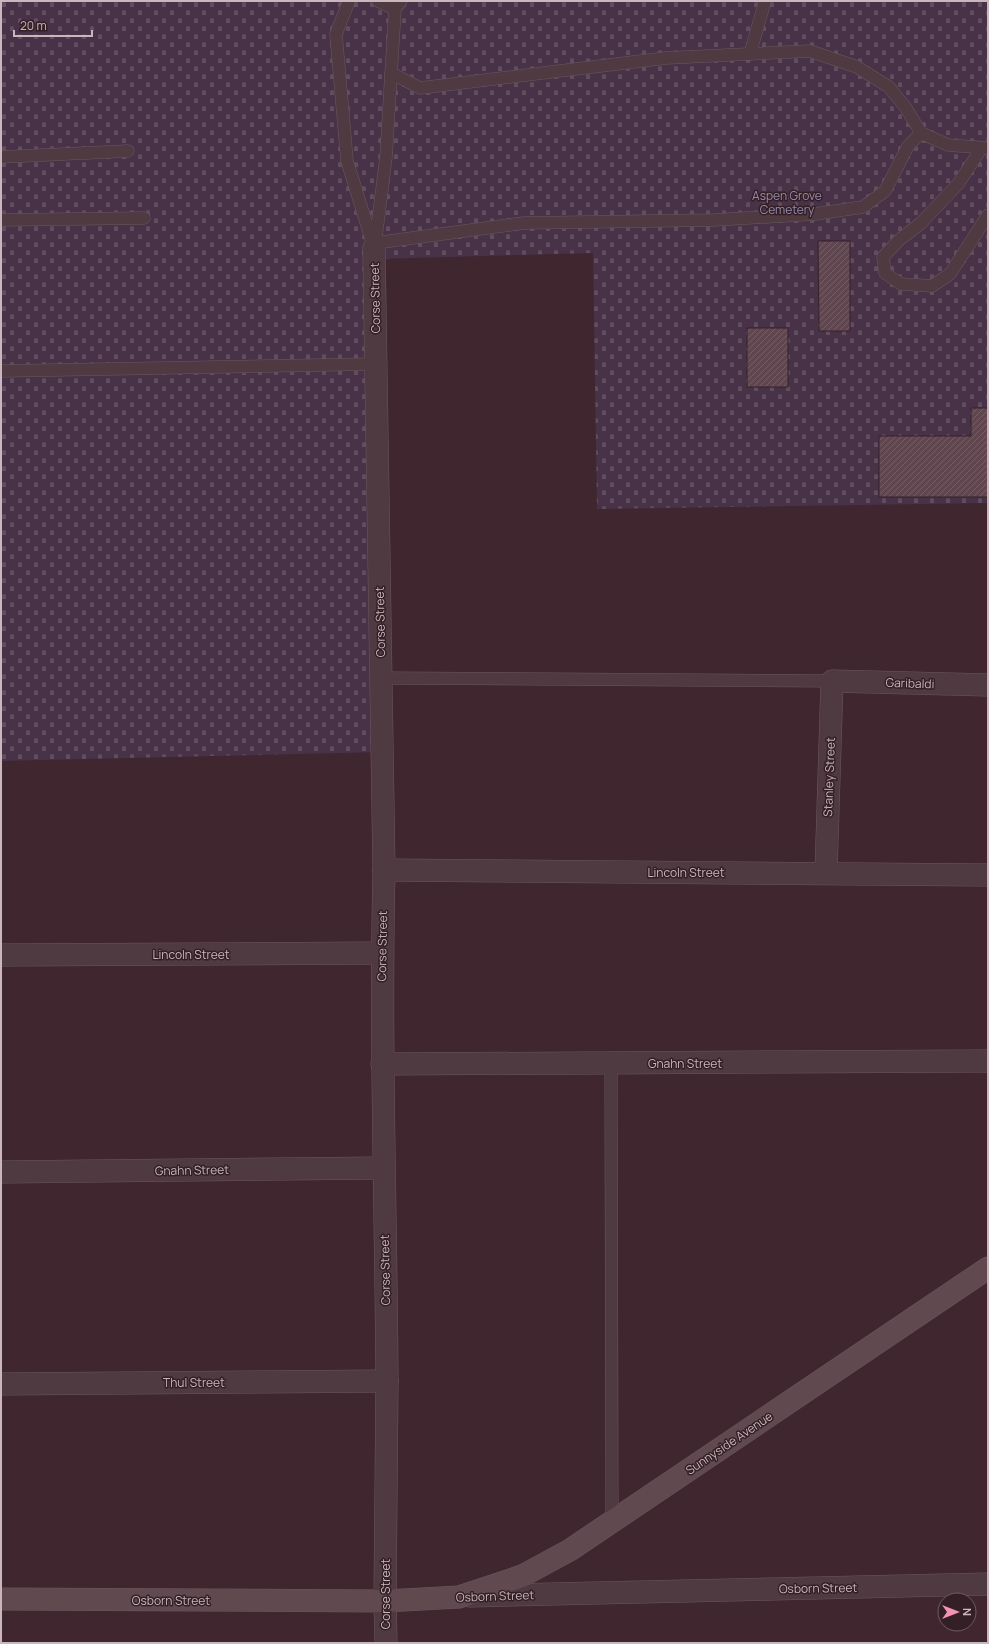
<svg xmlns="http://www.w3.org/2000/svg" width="989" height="1644" font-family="Manrope,sans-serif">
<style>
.cemetery{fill:url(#cemetery-stones)}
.building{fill:url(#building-hatch);stroke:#362128}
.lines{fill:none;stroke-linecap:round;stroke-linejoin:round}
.service-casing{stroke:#6c585f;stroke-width:13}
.minor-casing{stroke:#6c585f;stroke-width:23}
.tertiary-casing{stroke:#6c585f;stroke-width:23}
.secondary-casing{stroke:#6c585f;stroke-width:23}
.service{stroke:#4f3a41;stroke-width:12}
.minor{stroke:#4f3a41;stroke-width:22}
.tertiary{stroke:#4f3a41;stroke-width:22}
.secondary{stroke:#614950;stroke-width:22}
.labels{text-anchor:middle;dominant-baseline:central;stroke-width:3;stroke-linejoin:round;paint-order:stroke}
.park-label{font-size:12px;fill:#958cad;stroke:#341f26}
.street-label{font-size:12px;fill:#c9b7bd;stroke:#341f26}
</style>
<defs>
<pattern id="cemetery-stones" width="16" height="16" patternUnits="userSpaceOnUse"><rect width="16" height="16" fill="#483248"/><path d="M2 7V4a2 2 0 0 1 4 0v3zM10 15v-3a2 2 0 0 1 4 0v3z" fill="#614d60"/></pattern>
<pattern id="building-hatch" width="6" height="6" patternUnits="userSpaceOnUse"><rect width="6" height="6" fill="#60464f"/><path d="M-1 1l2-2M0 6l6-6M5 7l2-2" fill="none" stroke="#755e66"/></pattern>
</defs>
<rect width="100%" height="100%" fill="#3f262f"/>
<!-- cemetery -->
<path class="cemetery" d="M 1,1 L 988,1 L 988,503 L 597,509 L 593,253 L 375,259 L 382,752 L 1,761 Z"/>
<!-- building -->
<g class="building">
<path d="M 818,241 L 850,241 L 850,331 L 819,331 Z"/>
<rect x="747" y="328" width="41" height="59"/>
<path d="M 971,408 L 988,408 L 988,497 L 879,497 L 879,436 L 971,436 Z"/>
</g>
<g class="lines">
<defs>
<g id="service">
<path d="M 349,1 L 336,34 L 347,161 L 374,248"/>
<path d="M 378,1 L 395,9"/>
<path d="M 750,54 L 765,1"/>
<path d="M 391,73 L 420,88 L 666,58 L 810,51 L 857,67 L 889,87 L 906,108 L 921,133 L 948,145 L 988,148"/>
<path d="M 981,149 L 958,184 L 921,223 L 899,240 L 883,257 L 885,273 L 901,284 L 932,286 L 950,274 L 988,215"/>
<path d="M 1,157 L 128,151"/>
<path d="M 1,220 L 144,218"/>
<path d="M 375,243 L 524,223 L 714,220 L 815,214 L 863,207 L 885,191 L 908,146 L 921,133"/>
<path d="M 375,245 L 386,157 L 395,9 L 401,1"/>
<path d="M 1,371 L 376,364"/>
<path d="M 381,678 L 832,681"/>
<path d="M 611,1063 L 612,1521"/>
</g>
<g id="minor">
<path d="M 374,248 L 384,870 C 380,1041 386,1211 387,1381 C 387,1454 385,1528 385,1601"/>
<path d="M 384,870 L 988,875"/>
<path d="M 826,873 L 832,681 L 988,685"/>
<path d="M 1,955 L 382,953"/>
<path d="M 382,1064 L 988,1061"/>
<path d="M 1,1172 L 383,1168"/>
<path d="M 1,1384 L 387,1381"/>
<path d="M 470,1596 L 988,1584"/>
</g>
<path id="tertiary" d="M 385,1601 L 386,1643"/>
<path id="secondary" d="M 1,1599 L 385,1601 L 459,1597 L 522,1576 L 570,1550 L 988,1268"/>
</defs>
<!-- service casing -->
<use href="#service" class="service-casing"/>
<!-- minor casing -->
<use href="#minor" class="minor-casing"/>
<!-- tertiary casing -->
<use href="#tertiary" class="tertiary-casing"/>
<!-- secondary casing -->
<use href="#secondary" class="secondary-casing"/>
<!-- service -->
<use href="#service" class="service"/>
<!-- minor -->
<use href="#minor" class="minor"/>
<!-- tertiary -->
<use href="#tertiary" class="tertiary"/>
<!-- secondary -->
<use href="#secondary" class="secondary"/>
</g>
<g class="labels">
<!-- park labels -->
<g class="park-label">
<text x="787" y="195">Aspen Grove<tspan x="787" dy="14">Cemetery</tspan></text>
</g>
<!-- street labels -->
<g class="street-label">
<text transform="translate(375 298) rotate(-91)">Corse Street</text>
<text transform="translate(380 622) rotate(-91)">Corse Street</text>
<text transform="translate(910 683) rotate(2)">Garibaldi</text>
<text transform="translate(829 777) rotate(-88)">Stanley Street</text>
<text x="686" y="872">Lincoln Street</text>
<text transform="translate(382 946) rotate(-89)">Corse Street</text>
<text x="191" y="954">Lincoln Street</text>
<text x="685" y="1063">Gnahn Street</text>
<text transform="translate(192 1170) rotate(-1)">Gnahn Street</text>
<text transform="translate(385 1270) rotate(-91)">Corse Street</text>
<text x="194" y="1382">Thul Street</text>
<text transform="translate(729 1443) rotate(-34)">Sunnyside Avenue</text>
<text transform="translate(818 1588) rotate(-1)">Osborn Street</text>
<text transform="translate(385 1594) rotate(-90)">Corse Street</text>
<text transform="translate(495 1596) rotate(-2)">Osborn Street</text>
<text x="171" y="1600">Osborn Street</text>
</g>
</g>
<!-- border -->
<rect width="989" height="1644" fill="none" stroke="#c9b7bd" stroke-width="4"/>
<!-- north arrow -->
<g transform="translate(957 1612) rotate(90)"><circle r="19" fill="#341f26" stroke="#705c62"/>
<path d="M0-3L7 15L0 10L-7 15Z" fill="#f392b1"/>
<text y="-6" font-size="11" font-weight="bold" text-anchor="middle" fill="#c9b7bd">N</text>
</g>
<!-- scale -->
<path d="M14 30v6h78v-6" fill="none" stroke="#c9b7bd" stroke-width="2"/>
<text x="20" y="30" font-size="12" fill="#c9b7bd" stroke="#341f26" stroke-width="3" paint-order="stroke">20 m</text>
</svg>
